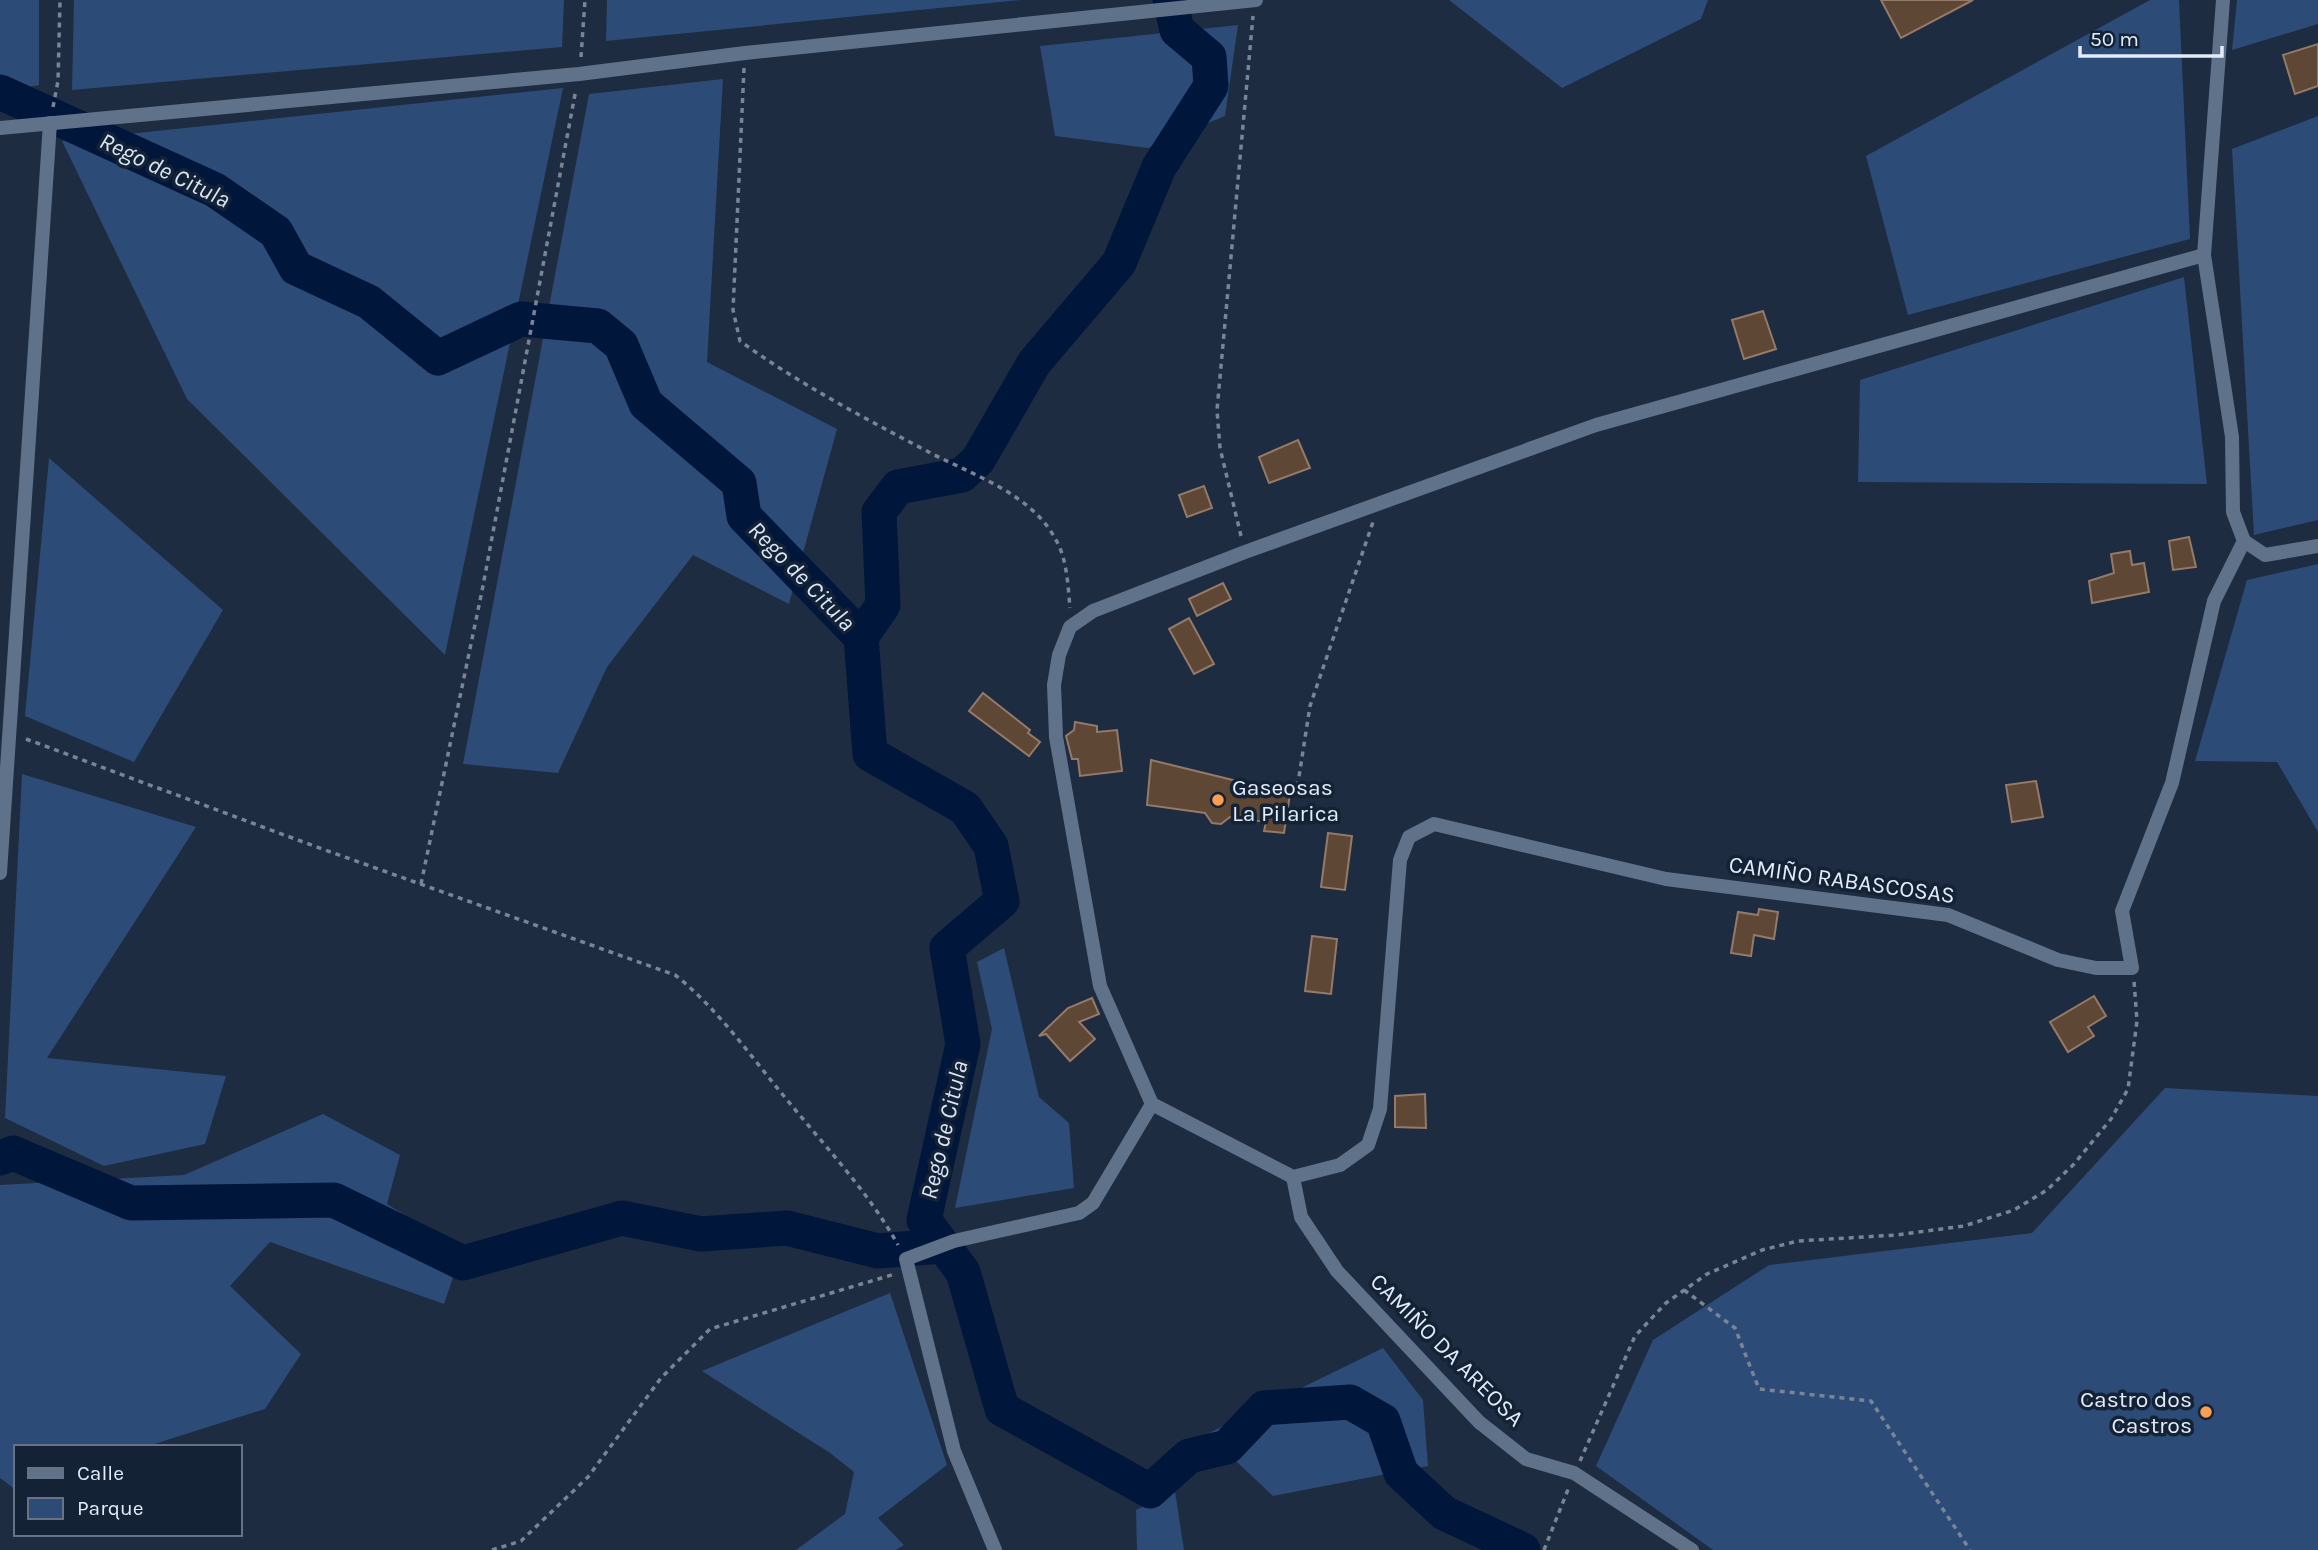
<svg xmlns="http://www.w3.org/2000/svg" width="2318" height="1550" font-family="Karla,sans-serif">
<style>
.green{fill:#2c4b77}
.lines{fill:none;stroke-linecap:round;stroke-linejoin:round}
.river{stroke:#00163b;stroke-width:35}
.building{fill:#5f4736;stroke:#947a67;stroke-width:2}
.path{stroke:#798596;stroke-width:3.5;stroke-dasharray:5 5;stroke-linecap:butt}
.street{stroke:#60718a;stroke-width:14}
.poi-dot{fill:#fb9e51;stroke:#142236;stroke-width:2.5}
.labels{text-anchor:middle;dominant-baseline:central;stroke-width:7;stroke-linejoin:round;paint-order:stroke}
.poi-label{font-size:23px;fill:#e3ecfa;stroke:#142236;text-anchor:start}
.street-label{font-size:23px;fill:#e3ecfa;stroke:#142236}
.water-label{font-size:24px;font-style:italic;fill:#dae5f6;stroke:#142236}
</style>
<rect width="100%" height="100%" fill="#1d2c40"/>
<!-- green -->
<g class="green">
<path d="M 0,0 L 39,0 L 39,85 L 0,93 Z"/>
<path d="M 74,0 L 564,0 L 562,47 L 72,90 Z"/>
<path d="M 607,0 L 1021,0 L 606,41 Z"/>
<path d="M 1449,0 L 1708,0 L 1701,19 L 1562,88 Z"/>
<path d="M 2150,0 L 2179,0 L 2190,239 L 1908,315 L 1866,156 Z"/>
<path d="M 2237,0 L 2318,0 L 2318,24 L 2232,50 Z"/>
<path d="M 1238,25 L 1225,116 L 1148,148 L 1055,136 L 1040,46 Z"/>
<path d="M 723,79 L 707,362 L 837,429 L 789,604 L 693,555 L 607,667 L 558,773 L 463,764 L 589,94 Z"/>
<path d="M 563,88 L 445,655 L 187,399 L 62,141 Z"/>
<path d="M 2318,116 L 2318,520 L 2254,535 L 2232,149 Z"/>
<path d="M 2184,277 L 2207,484 L 1858,482 L 1860,380 Z"/>
<path d="M 49,458 L 223,610 L 134,762 L 25,716 Z"/>
<path d="M 2318,564 L 2318,832 L 2277,762 L 2195,761 L 2247,580 Z"/>
<path d="M 22,774 L 196,827 L 47,1058 L 226,1076 L 205,1144 L 104,1166 L 5,1118 Z"/>
<path d="M 1004,948 L 1039,1097 L 1069,1123 L 1074,1188 L 955,1208 L 992,1029 L 977,962 Z"/>
<path d="M 2165,1088 L 2318,1096 L 2318,1550 L 1713,1550 L 1596,1466 L 1653,1340 L 1769,1265 L 2032,1233 Z"/>
<path d="M 323,1114 L 400,1155 L 387,1204 L 462,1251 L 444,1304 L 270,1242 L 230,1286 L 301,1354 L 265,1409 L 145,1447 L 16,1447 L 16,1490 L 0,1478 L 0,1185 L 184,1175 Z"/>
<path d="M 890,1293 L 947,1465 L 878,1518 L 904,1545 L 896,1550 L 796,1550 L 845,1514 L 854,1472 L 830,1453 L 702,1371 Z"/>
<path d="M 1383,1348 L 1423,1400 L 1428,1466 L 1273,1496 L 1207,1434 Z"/>
<path d="M 1175,1491 L 1184,1550 L 1137,1550 L 1136,1510 Z"/>
</g>
<g class="lines">
<!-- river -->
<g class="river">
<path d="M 0,92 L 215,190 L 276,232 L 296,268 L 369,302 L 438,358 L 521,319 L 598,326 L 621,345 L 646,404 L 739,483 L 744,516 L 861,637 L 870,754 L 965,808 L 991,846 L 1002,901 L 947,948 L 963,1044 L 924,1220 L 963,1272 L 1002,1409 L 1150,1491 L 1189,1456 L 1227,1447 L 1264,1408 L 1350,1402 L 1383,1421 L 1401,1473 L 1444,1513 L 1523,1550"/>
<path d="M 861,637 L 883,605 L 879,512 L 898,487 L 962,475 L 978,460 L 1034,363 L 1119,263 L 1159,167 L 1211,86 L 1209,57 L 1177,30 L 1170,0"/>
<path d="M 0,1158 L 13,1153 L 131,1203 L 334,1200 L 463,1263 L 622,1218 L 701,1234 L 787,1228 L 878,1251 L 942,1246"/>
</g>
</g>
<!-- building -->
<g class="building">
<path d="M 1881,0 L 1973,0 L 1901,38 Z"/>
<path d="M 2318,44 L 2318,86 L 2295,94 L 2283,55 Z"/>
<path d="M 1763,311 L 1776,349 L 1744,359 L 1732,320 Z"/>
<path d="M 1298,440 L 1310,468 L 1269,483 L 1259,457 Z"/>
<path d="M 1204,486 L 1212,508 L 1187,517 L 1179,495 Z"/>
<path d="M 2189,537 L 2196,567 L 2173,570 L 2169,541 Z"/>
<path d="M 2130,551 L 2132,565 L 2144,563 L 2149,592 L 2092,603 L 2089,581 L 2114,573 L 2111,554 Z"/>
<path d="M 1223,583 L 1231,599 L 1197,616 L 1189,599 Z"/>
<path d="M 1189,618 L 1214,664 L 1194,674 L 1169,629 Z"/>
<path d="M 983,693 L 1030,730 L 1028,733 L 1040,742 L 1029,756 L 969,711 Z"/>
<path d="M 1075,722 L 1097,726 L 1097,732 L 1117,730 L 1122,771 L 1080,776 L 1078,759 L 1072,759 L 1066,736 L 1074,730 Z"/>
<path d="M 1151,760 L 1290,794 L 1284,833 L 1264,831 L 1266,822 L 1230,817 L 1221,824 L 1212,823 L 1205,813 L 1147,805 Z"/>
<path d="M 2036,781 L 2043,817 L 2012,822 L 2006,785 Z"/>
<path d="M 1328,833 L 1352,836 L 1345,890 L 1321,887 Z"/>
<path d="M 1759,909 L 1778,912 L 1774,939 L 1754,935 L 1751,956 L 1731,953 L 1738,912 L 1758,915 Z"/>
<path d="M 1312,936 L 1337,939 L 1331,994 L 1305,991 Z"/>
<path d="M 2094,996 L 2106,1016 L 2088,1027 L 2094,1036 L 2068,1052 L 2050,1022 Z"/>
<path d="M 1092,998 L 1099,1014 L 1079,1022 L 1095,1039 L 1070,1061 L 1046,1034 L 1039,1036 L 1068,1008 Z"/>
<path d="M 1425,1094 L 1426,1128 L 1395,1127 L 1395,1096 Z"/>
</g>
<g class="lines">
<!-- path -->
<g class="path">
<path d="M 581,57 L 585,0"/>
<path d="M 744,68 L 733,310 L 740,341 C 798,383 862,417 925,450 C 969,474 1031,492 1056,540 C 1067,559 1068,586 1070,608"/>
<path d="M 53,107 L 58,81 L 60,0"/>
<path d="M 1241,536 L 1220,448 L 1217,410 L 1253,16"/>
<path d="M 26,739 L 314,846 L 675,975 C 717,1008 749,1054 783,1095 C 822,1143 868,1191 898,1245"/>
<path d="M 1296,796 L 1310,706 L 1373,522"/>
<path d="M 421,884 L 482,591 L 576,89"/>
<path d="M 1684,1290 L 1735,1328 L 1759,1389 L 1871,1401 L 1970,1550"/>
<path d="M 1580,1461 L 1635,1336 L 1666,1303 L 1707,1274 L 1762,1250 L 1798,1241 L 1896,1235 L 1964,1226 L 2014,1210 L 2047,1190 L 2074,1164 L 2111,1119 L 2128,1089 L 2137,1021 L 2134,981"/>
<path d="M 492,1550 L 521,1541 L 588,1477 L 661,1378 L 710,1329 L 895,1274"/>
<path d="M 1544,1550 L 1569,1487"/>
</g>
<!-- street -->
<g class="street">
<path d="M 0,128 L 579,74 L 745,53 L 1256,0"/>
<path d="M 2244,541 L 2265,555 L 2318,546"/>
<path d="M 0,873 L 50,123"/>
<path d="M 1152,1104 L 1100,986 L 1056,737 L 1054,685 L 1059,655 L 1070,627 L 1093,611 L 1245,552 L 1596,425 L 2204,255"/>
<path d="M 1293,1177 L 1301,1217 L 1337,1271 L 1479,1422 L 1526,1459 L 1574,1473 L 1692,1550"/>
<path d="M 995,1550 L 954,1451 L 906,1259 L 954,1241 L 1079,1213 L 1093,1203 L 1152,1104 L 1293,1177 L 1340,1165 L 1368,1145 L 1380,1109 L 1400,860 L 1409,837 L 1434,824 L 1666,879 L 1948,915 L 2058,960 L 2096,968 L 2132,968 L 2122,911 L 2172,783 L 2214,601 L 2244,541 L 2233,512 L 2232,437 L 2204,255 L 2223,0"/>
</g>
</g>
<!-- markers -->
<g class="poi-dot">
<circle cx="1218" cy="800" r="7"/>
<circle cx="2206" cy="1412" r="7"/>
</g>
<g class="labels">
<!-- poi labels -->
<g class="poi-label">
<text x="1232" y="787">Gaseosas<tspan x="1232" dy="26">La Pilarica</tspan></text>
<text x="2192" y="1399" text-anchor="end">Castro dos<tspan x="2192" dy="26">Castros</tspan></text>
</g>
<!-- street labels -->
<g class="street-label">
<text transform="translate(1842 880) rotate(8)">CAMIÑO RABASCOSAS</text>
<text transform="translate(1447 1350) rotate(45)">CAMIÑO DA AREOSA</text>
</g>
<!-- water labels -->
<g class="water-label">
<text transform="translate(165 170) rotate(26)">Rego de Citula</text>
<text transform="translate(802 576) rotate(46)">Rego de Citula</text>
<text transform="translate(944 1130) rotate(-77)">Rego de Citula</text>
</g>
</g>
<!-- legend -->
<rect x="14" y="1445" width="228" height="91" fill="#142236" stroke="#677384" stroke-width="2"/>
<rect x="28" y="1468" width="35" height="10" fill="#60718a" stroke="#677384" stroke-width="2"/>
<text x="77" y="1480" font-size="21" fill="#e3ecfa">Calle</text>
<rect x="28" y="1498" width="35" height="21" fill="#2c4b77" stroke="#677384" stroke-width="2"/>
<text x="77" y="1515" font-size="21" fill="#e3ecfa">Parque</text>
<!-- scale -->
<path d="M2080 46v10h142v-10" fill="none" stroke="#e3ecfa" stroke-width="3.5"/>
<text x="2090" y="46" font-size="21" fill="#e3ecfa" stroke="#142236" stroke-width="5" paint-order="stroke">50 m</text>
</svg>
